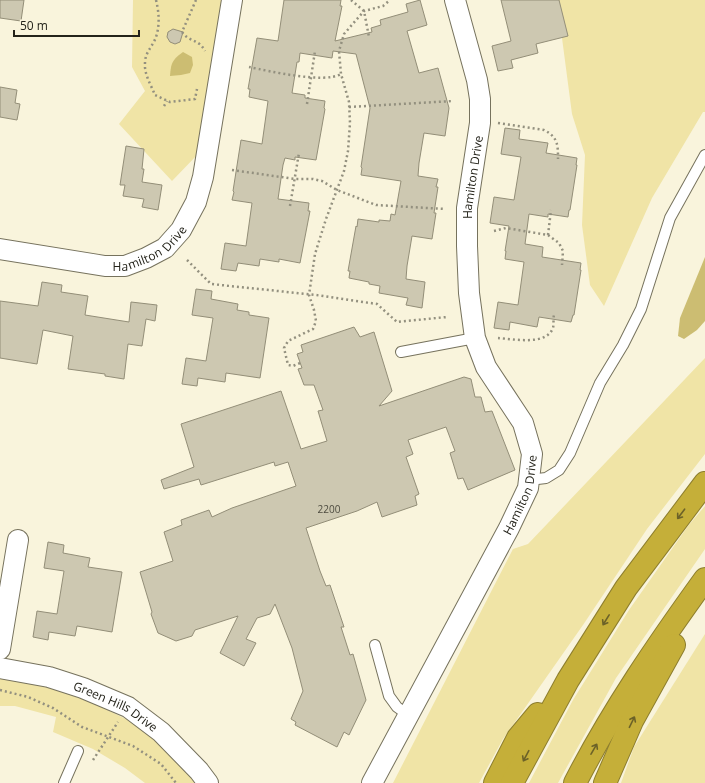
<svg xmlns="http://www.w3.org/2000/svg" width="705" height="783" font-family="'Open Sans',sans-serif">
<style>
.green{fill:#f0e4a6}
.water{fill:#ccbd72}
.building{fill:#cdc8b1;stroke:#938e78}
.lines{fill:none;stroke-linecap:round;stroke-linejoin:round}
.service-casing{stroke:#76725d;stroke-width:12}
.minor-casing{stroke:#76725d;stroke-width:22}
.motorway-casing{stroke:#8d7e2e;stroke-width:24}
.path{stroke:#93907f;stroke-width:2.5;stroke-dasharray:2 3;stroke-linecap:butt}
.service{stroke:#fff;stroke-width:10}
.minor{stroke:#fff;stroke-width:20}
.motorway{stroke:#c5af39;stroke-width:22}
.oneway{stroke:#6c6228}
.labels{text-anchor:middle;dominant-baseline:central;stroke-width:4;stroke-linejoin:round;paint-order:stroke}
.number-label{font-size:10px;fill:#4e4c40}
.street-label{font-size:12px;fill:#24231a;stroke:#f9f4dc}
</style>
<rect width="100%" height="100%" fill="#f9f4dc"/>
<!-- green -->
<g class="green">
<path d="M 133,0 L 222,0 L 198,154 L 172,181 L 119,124 L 145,91 L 132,67 Z"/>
<path d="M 557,0 L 705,0 L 705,112 L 703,112 L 652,198 L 604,306 L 590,285 L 582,225 L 585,155 L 572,114 Z"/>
<path d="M 705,358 L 705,454 L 647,529 L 583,625 L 503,739 L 479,783 L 393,783 L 513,549 L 528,544 Z"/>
<path d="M 705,506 L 705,549 L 616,678 L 558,783 L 529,783 L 573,700 L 629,610 L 688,526 Z"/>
<path d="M 705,634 L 705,783 L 621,783 L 634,747 Z"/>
<path d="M 0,678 L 43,685 L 93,703 L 130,721 L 154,739 L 200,783 L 145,783 L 125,768 L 93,749 L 53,732 L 56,717 L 15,706 L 0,706 Z"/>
</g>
<!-- water -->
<g class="water">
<path d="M 183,52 L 192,57 L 193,65 L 190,73 L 181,75 L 170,76 C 171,63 172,60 183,52 Z"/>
<path d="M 705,257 L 705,321 L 697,330 L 684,339 L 678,336 L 680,318 Z"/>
</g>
<!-- building -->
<g class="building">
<path d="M 0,0 L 24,0 L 21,21 L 0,18 Z"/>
<path d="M 284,0 L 341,0 L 340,6 L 342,6 L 335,41 L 372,32 L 371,28 L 381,25 L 380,20 L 408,12 L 406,4 L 420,0 L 427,25 L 407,31 L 419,73 L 438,68 L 449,108 L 445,136 L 424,133 L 419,163 L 418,176 L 438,179 L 436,187 L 438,187 L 434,213 L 436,213 L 432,239 L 412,236 L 407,266 L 406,279 L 425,282 L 422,308 L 406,305 L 408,298 L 379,293 L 380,286 L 369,284 L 369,282 L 349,278 L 350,271 L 348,271 L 356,226 L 357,227 L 358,219 L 379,222 L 379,220 L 390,221 L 391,214 L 395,215 L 401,181 L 361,175 L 362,168 L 361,167 L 370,108 L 356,54 L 333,51 L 332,58 L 300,53 L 299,62 L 297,62 L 292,93 L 305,95 L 305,98 L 325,101 L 324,108 L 325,109 L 316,160 L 295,157 L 295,160 L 285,158 L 283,165 L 278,199 L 309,203 L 308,211 L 310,211 L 300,263 L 279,259 L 279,262 L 260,259 L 259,266 L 238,263 L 236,271 L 221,269 L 225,243 L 246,246 L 252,203 L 232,200 L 234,192 L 233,191 L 241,140 L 262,144 L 268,101 L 249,97 L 250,89 L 248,89 L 257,38 L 278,41 Z"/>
<path d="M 501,0 L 559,0 L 568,36 L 536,44 L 538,53 L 511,60 L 513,68 L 498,71 L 492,46 L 511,41 Z"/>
<path d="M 173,29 L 183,32 L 180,42 L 175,44 L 170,42 L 167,37 L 168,32 Z"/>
<path d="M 0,87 L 17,90 L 15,103 L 20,104 L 17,120 L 0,117 Z"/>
<path d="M 505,128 L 520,130 L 519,139 L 548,143 L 546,153 L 577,158 L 576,165 L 577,165 L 570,210 L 569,210 L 568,217 L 548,214 L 548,217 L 529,214 L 525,244 L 543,247 L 542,257 L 581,263 L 580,270 L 581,270 L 574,315 L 573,315 L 571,322 L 539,317 L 537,327 L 510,322 L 509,330 L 494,328 L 498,302 L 518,305 L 524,262 L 505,259 L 506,251 L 505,251 L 509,226 L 490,223 L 494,197 L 514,200 L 521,157 L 501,154 Z"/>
<path d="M 126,146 L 144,149 L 142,169 L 144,169 L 142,182 L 162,185 L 158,210 L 142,207 L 144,199 L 123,196 L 125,185 L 120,185 Z"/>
<path d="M 42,282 L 62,285 L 61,292 L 88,296 L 85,315 L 129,322 L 131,302 L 157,305 L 155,321 L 146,319 L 142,346 L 128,344 L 124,379 L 105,376 L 105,374 L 68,369 L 73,336 L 43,330 L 37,364 L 0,358 L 0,301 L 38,306 Z"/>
<path d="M 196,289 L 212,291 L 211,299 L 238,304 L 237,310 L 249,312 L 249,315 L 269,318 L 260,378 L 226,373 L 225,382 L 198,378 L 197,386 L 182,384 L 186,358 L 206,361 L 213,318 L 192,315 Z"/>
<path d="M 354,327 L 360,337 L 374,332 L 392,391 L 379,406 L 464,377 L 471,379 L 475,397 L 481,397 L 485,412 L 492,411 L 515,470 L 468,490 L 463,478 L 458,479 L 450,453 L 455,451 L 446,427 L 408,440 L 413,454 L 406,457 L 419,494 L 415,496 L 417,505 L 382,517 L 377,502 L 357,511 L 306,528 L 320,571 L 326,586 L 330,585 L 344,627 L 341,627 L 350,655 L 353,654 L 366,700 L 349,735 L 344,732 L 337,747 L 295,725 L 296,722 L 291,719 L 303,691 L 292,648 L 275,604 L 270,614 L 257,618 L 246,639 L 256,643 L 244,666 L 220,653 L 238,616 L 195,630 L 192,636 L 176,641 L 158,633 L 151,614 L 152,612 L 140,572 L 173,561 L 164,532 L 182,525 L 181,520 L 209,510 L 212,517 L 232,508 L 296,486 L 288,462 L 275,466 L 274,462 L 201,485 L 199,479 L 164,489 L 161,480 L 194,467 L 181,424 L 281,391 L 301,449 L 327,441 L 318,411 L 323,410 L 314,385 L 304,385 L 298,369 L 302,368 L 297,354 L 303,352 L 301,345 Z"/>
<path d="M 48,542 L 64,545 L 63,553 L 90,558 L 88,567 L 122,572 L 112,632 L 77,626 L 75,636 L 49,632 L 48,640 L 33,637 L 37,611 L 57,614 L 64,571 L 44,568 Z"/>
</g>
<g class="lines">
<defs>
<g id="service">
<path d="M 401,352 L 475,338"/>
<path d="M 529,480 L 546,478 L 559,470 L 570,453 L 600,383 L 623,345 L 641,309 L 670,218 L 705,155"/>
<path d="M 375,645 L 389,696 L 397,707 L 408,715"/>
<path d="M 64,783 L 78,751"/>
</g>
<g id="minor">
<path id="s1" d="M 0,249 L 105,266 L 125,266 L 146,258 L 165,248 L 181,230 L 196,202 L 203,177 L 232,0"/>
<path d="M 0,649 L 18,540"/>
<path id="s2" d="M 0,668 L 49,677 L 83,688 L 128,707 L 161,732 L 199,771 L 208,783"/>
<path id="s3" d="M 372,783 L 509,528 L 528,488 L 532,454 L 523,423 L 486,367 L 475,338 L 469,293 L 467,246 L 467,208 L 480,123 L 480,99 L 477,80 L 455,0"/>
</g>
<g id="motorway">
<path d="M 495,783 L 518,738 L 538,714"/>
<path d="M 512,783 L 568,680 L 626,588 L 705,483"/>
<path d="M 575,783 C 612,711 658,644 705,579"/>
<path d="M 605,783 L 632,721 L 674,645"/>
</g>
</defs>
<!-- service casing -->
<use href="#service" class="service-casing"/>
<!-- minor casing -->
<use href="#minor" class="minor-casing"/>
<!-- motorway casing -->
<use href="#motorway" class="motorway-casing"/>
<!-- path -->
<g class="path">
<path d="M 156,0 C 159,12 160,25 156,37 C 153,46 145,52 145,63 C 144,74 151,85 155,95 L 170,102 L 195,99 L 197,89"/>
<path d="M 196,0 L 182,32 C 190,43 198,38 205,51"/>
<path d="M 351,0 L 364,11 L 369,37"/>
<path d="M 249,67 C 269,71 324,84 341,74"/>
<path d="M 307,104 L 315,51"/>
<path d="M 164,106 L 167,101"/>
<path d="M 349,107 L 453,101"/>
<path d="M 498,123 L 544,130 C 558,137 558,145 558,159"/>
<path d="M 232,170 L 295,179 L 313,179 L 322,181 L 337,190 L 376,205 L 445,209"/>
<path d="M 290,206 L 299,153"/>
<path d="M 494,231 L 506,228 L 548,235 L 559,243 L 563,251 L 562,265"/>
<path d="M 548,235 L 551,210"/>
<path d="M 187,260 L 211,284 L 316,295 L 377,304 L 397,322 L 447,317"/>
<path d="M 498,338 C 514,339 546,346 553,328 C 554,324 553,319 554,315"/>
<path d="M 300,363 L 293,366 L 288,365 L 284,348 L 288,341 L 313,329 L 316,321 L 314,310 L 309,295 L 315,254 L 326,219 L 344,171 L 348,151 L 350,123 L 349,102 L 341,74 L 339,51 L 344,34 L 364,11 L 383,6 L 390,0"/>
<path d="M 0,690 L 28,697 L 53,708 L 82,727 L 133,746 L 161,764 L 176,783"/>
<path d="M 93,760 L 118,722"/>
</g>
<!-- service -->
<use href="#service" class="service"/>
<!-- minor -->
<use href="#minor" class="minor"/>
<!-- motorway -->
<use href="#motorway" class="motorway"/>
</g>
<!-- one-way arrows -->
<defs><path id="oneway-shaft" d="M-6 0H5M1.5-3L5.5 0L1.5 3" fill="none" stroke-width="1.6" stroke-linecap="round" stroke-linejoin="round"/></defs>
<g class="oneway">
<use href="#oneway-shaft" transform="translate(681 514) rotate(127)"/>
<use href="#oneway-shaft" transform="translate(606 620) rotate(122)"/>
<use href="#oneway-shaft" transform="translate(632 722) rotate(-64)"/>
<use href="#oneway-shaft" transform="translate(594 749) rotate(-60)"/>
<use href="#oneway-shaft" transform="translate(526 756) rotate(118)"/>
</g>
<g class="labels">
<!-- number labels -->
<g class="number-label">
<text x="329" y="509">2200</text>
</g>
<!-- street labels -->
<g class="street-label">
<text stroke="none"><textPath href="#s3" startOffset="660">Hamilton Drive</textPath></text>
<text stroke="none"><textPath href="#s1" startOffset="156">Hamilton Drive</textPath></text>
<text stroke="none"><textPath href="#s3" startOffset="325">Hamilton Drive</textPath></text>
<text stroke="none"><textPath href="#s2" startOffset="123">Green Hills Drive</textPath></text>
</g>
</g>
<!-- scale -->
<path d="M14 30v6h125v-6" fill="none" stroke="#24231a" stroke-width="2"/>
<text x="20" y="30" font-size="12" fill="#24231a" stroke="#f9f4dc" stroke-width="3" paint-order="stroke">50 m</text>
</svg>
